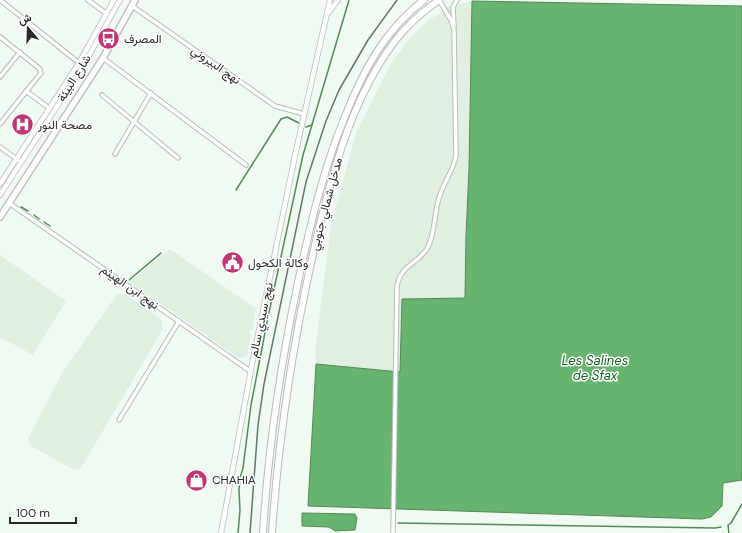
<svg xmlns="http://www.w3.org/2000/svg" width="742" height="533" font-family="'DM Sans',Vazirmatn,sans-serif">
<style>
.built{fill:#e1efe2}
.water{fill:#67b36f;stroke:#538959}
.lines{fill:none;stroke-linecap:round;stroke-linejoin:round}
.stream{stroke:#538959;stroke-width:1.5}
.minor-casing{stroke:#b6bdb6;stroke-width:5.5}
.tertiary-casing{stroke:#b6bdb6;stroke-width:6}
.primary-casing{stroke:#b6bdb6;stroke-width:8}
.trunk-casing{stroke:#b6bdb6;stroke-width:8}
.minor{stroke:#fff;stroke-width:3.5}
.tertiary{stroke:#fff;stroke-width:4.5}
.primary{stroke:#fff;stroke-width:5.5}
.trunk{stroke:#fff;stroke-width:6}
.rail{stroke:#6c726d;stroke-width:1.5}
.labels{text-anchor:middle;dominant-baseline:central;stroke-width:3;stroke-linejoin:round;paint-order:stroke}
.poi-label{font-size:12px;fill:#252825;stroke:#fff;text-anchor:start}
.street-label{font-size:12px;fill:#252825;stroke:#fff}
.water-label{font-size:13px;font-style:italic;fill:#136525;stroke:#fff}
</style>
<rect width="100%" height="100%" fill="#f1faf2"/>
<!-- built -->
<g class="built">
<path d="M 472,1 L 469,169 L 466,236 L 465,298 L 402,299 L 400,372 L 316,364 L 315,351 L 331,225 L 356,133 L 392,62 L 410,38 L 428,21 L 448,7 Z"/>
<path d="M 170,249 L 256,309 L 252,330 L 250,330 L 249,333 L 251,335 L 247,356 L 239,358 L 132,284 L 130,281 Z"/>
<path d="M 0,255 L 66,301 L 33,355 L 0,337 Z"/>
<path d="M 117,294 L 126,294 L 161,319 L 163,329 L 81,468 L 74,470 L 31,446 L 28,439 L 61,375 Z"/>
</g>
<!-- water -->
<g class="water">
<path d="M 472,1 L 742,6 L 742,480 L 723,483 L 722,506 L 711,517 L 702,519 L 308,506 L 316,364 L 400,372 L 402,299 L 465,298 L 466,236 L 469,169 Z"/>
<path d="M 302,513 L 355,514 L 357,518 L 355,530 L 335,531 L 329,527 L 302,526 Z"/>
</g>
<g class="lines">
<!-- stream -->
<g class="stream">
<path d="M 306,127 L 312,125"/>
<path d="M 236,190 L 281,119 L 287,117 L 299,123"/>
<path d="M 21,207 L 28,211"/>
<path d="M 34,215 L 39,219"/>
<path d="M 44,222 L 50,226"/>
<path d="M 129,280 L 161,253"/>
<path d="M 398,523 L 715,528 L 721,527"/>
<path d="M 238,533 L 240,510 L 239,490 L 240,478 L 243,468 L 251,405 L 268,317 L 303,155 L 349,0"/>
<path d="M 729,533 L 728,525 L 731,523 L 742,504"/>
</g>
<defs>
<g id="minor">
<path d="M 0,0 L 83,66"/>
<path d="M 88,0 L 107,14"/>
<path d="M 132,6 L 275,106 L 304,114"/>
<path d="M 454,26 L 453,7 L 457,0"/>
<path d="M 0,37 L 40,69 L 41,73 L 0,124"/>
<path d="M 103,58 L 246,165"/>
<path d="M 0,77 L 20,52"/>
<path d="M 26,91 L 49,108"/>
<path d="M 102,95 L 178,158"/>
<path d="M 0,147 L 18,160"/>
<path d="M 115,154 L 151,93"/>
<path d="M 9,203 L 250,371"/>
<path d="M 119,420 L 179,321"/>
<path d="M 393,533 L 397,286 C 401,265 417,264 427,249 C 435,236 434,213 439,198 C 443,183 453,172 456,156 L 454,29 L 451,20 L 439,0"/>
</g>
<g id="tertiary">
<path d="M 329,12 L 338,0"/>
<path d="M 0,184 L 79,63 L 114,0"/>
<path d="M 0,195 L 83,66 L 120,0"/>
<path d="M 221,533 L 253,359 L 296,151 L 330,0"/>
</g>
<path id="primary" d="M 0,217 L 103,58 L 135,0"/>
<g id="trunk">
<path d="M 263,533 C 268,451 280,368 297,287 C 309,230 322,173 344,119 C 362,73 384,30 424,0"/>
<path d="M 272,533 C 279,430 295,329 319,228 C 335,163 354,95 395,41 C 407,25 422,12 439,0"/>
</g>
</defs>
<!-- minor casing -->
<use href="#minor" class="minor-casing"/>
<!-- tertiary casing -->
<use href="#tertiary" class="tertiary-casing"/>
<!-- primary casing -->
<use href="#primary" class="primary-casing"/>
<!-- trunk casing -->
<use href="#trunk" class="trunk-casing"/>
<!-- minor -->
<use href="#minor" class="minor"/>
<!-- tertiary -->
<use href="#tertiary" class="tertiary"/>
<!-- primary -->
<use href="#primary" class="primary"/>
<!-- trunk -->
<use href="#trunk" class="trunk"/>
<!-- rail -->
<path class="rail" d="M 250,533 L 258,425 L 264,384 L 306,182 L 326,121 L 339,90 L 368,40 L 397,0"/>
</g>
<!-- icons -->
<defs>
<symbol id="bus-disc" viewBox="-11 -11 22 22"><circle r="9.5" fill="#be3775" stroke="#fff"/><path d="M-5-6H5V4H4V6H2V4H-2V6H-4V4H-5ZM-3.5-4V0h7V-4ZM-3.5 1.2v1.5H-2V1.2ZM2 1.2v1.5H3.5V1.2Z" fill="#fff"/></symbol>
<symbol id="hospital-disc" viewBox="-11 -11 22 22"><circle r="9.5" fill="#be3775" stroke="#fff"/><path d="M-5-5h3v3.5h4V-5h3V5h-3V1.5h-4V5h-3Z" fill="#fff"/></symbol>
<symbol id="civic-disc" viewBox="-11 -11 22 22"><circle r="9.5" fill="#be3775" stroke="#fff"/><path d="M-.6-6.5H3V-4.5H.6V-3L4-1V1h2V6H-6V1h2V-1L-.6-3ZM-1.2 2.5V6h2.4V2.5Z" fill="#fff"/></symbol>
<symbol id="shop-disc" viewBox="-11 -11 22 22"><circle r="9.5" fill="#be3775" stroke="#fff"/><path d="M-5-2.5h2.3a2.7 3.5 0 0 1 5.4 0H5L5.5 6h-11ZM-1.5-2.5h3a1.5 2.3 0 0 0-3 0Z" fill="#fff"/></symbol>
</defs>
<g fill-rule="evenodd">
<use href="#bus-disc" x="96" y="26" width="25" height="25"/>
<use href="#hospital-disc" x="10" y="112" width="25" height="25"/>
<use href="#civic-disc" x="220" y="250" width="25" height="25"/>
<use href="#shop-disc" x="184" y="468" width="25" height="25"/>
</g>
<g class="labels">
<!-- poi labels -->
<g class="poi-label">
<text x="124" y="39">المصرف</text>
<text x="38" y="125">مصحة النور</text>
<text x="248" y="263">وكالة الكحول</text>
<text x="212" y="480">CHAHIA</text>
</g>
<!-- street labels -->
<g class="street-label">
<text transform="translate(216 65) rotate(35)">نهج البيروني</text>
<text transform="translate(74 78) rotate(-58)">شارع البيئة</text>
<text transform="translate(326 204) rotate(-75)">مدخل شمالي جنوبي</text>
<text transform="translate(130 287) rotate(35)">نهج ابن الهيثم</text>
<text transform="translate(261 320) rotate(-78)">نهج سيدي سالم</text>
</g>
<!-- water labels -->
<g class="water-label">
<text x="595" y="360">Les Salines<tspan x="595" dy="15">de Sfax</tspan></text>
</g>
</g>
<!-- north arrow -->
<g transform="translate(28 28) rotate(341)" stroke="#ffffff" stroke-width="3" paint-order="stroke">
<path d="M0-3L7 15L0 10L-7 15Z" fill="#252825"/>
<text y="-6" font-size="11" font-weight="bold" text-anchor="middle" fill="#252825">ش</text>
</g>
<!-- scale -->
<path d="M10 517v6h66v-6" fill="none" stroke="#252825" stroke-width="2"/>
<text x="16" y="517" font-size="12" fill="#252825" stroke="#ffffff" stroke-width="3" paint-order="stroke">100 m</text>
</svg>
